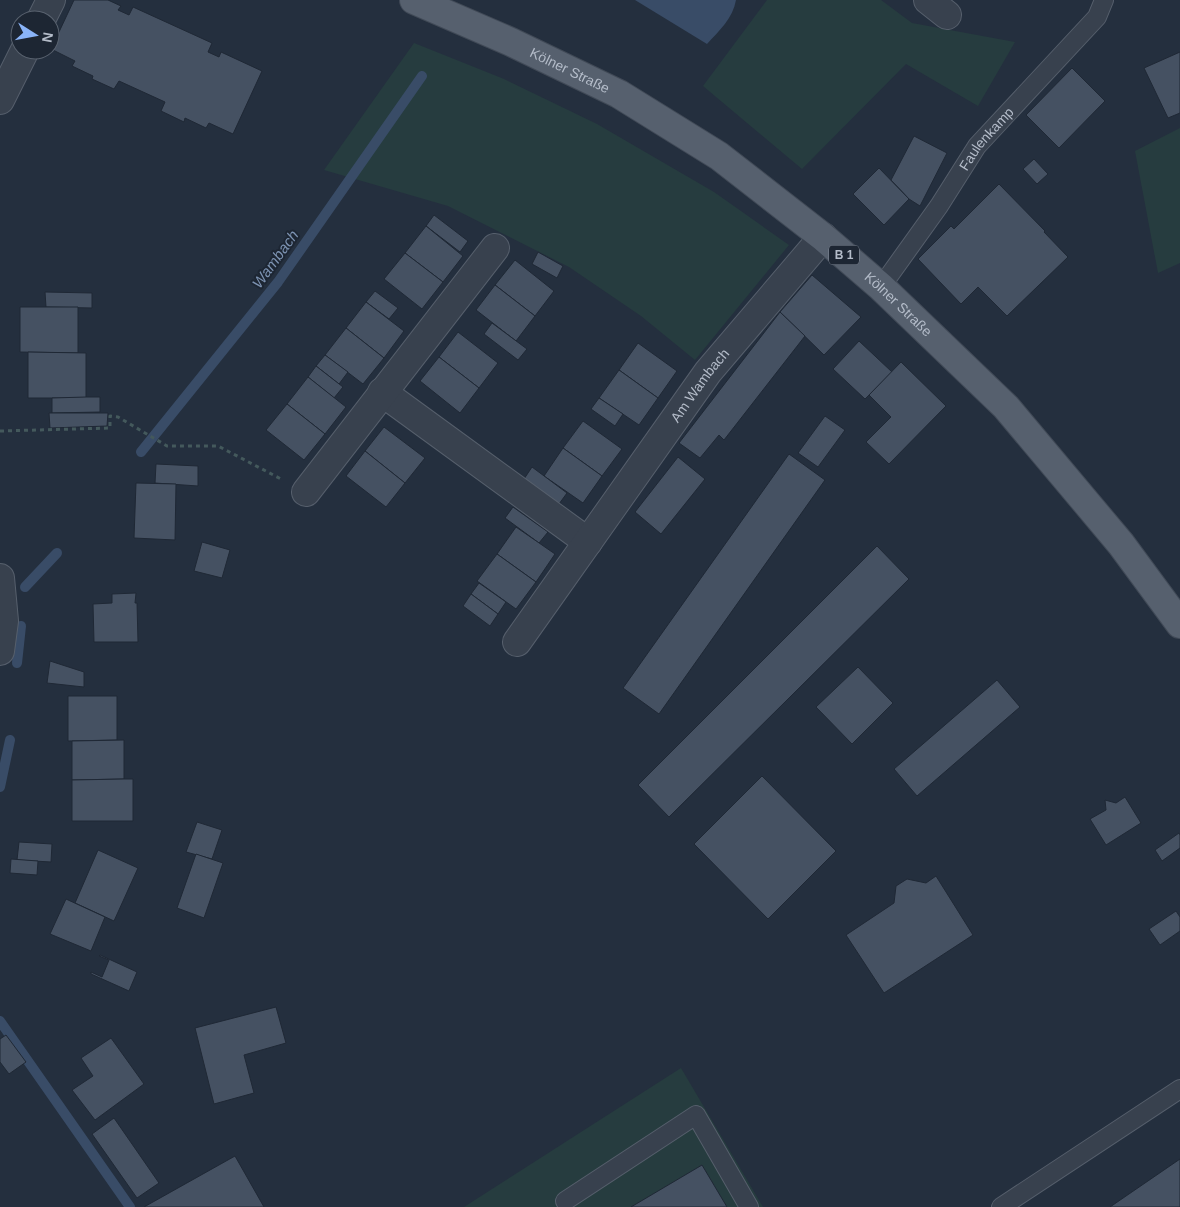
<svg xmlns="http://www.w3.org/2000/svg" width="1180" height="1207" font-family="Arial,sans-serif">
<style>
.green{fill:#263c3f}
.water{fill:#394c67}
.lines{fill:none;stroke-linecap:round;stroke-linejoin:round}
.stream{stroke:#394c67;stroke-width:10}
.building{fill:#455162;stroke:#1f2835}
.lane-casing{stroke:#565f6c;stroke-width:20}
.street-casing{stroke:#565f6c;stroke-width:30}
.primary-casing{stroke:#414a57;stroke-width:30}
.path{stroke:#44595c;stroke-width:3;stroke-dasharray:4 4;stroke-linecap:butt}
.lane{stroke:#38414e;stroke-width:18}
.street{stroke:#38414e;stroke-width:28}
.primary{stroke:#56606e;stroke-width:28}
.labels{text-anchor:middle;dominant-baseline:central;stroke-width:4;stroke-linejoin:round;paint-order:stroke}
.shield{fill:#1d2633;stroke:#878f9c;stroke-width:1}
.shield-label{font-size:12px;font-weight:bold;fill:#b4bcc9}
.street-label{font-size:14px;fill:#b4bcc9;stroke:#1d2633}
.water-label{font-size:15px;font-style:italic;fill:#7c92b1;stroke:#1d2633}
</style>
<rect width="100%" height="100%" fill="#242f3e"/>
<!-- green -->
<g class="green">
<path d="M 767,0 L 881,0 L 912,23 L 1015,42 L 978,106 L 906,64 L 802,169 L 703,86 Z"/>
<path d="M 414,43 L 504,79 L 597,124 L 714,192 L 789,245 L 695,360 L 641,316 L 569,267 L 448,206 L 324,170 Z"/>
<path d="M 1180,128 L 1180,263 L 1158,273 L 1135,151 Z"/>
<path d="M 681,1068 L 763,1207 L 464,1207 Z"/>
</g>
<!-- water -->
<path class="water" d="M 635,0 L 736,0 C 733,18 719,31 707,44 Z"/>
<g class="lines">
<!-- stream -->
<g class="stream">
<path d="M 141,452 L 278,282 L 422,76"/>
<path d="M 25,587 L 57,553"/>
<path d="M 17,663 L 21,626"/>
<path d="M 0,787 L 10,740"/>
<path d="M 0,1021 L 130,1207"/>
</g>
</g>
<!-- building -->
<g class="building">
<path d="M 74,0 L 108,0 L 121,6 L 118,10 L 129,15 L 133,7 L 212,43 L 208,52 L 219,57 L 221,52 L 262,71 L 233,134 L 209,123 L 206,128 L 185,118 L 184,122 L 161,111 L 165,102 L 119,81 L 114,89 L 92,79 L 93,76 L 72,66 L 75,61 L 51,49 Z"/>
<path d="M 1180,52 L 1180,113 L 1168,118 L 1144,68 Z"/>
<path d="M 1072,68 L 1105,101 L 1059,148 L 1026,115 Z"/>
<path d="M 914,136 L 947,153 L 920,206 L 909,199 L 891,180 Z"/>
<path d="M 1034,159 L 1048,174 L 1037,184 L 1023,169 Z"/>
<path d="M 879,168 L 909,199 L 884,225 L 853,194 Z"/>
<path d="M 999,184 L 1045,231 L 1044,232 L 1068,257 L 1007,316 L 978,287 L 961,304 L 918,259 L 951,226 L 954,229 Z"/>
<path d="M 434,215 L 468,241 L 460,252 L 426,226 Z"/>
<path d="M 426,226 L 463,256 L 443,282 L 405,253 Z"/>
<path d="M 538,252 L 563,266 L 557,278 L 532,264 Z"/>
<path d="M 405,253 L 443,282 L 422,309 L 384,279 Z"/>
<path d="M 515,260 L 554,291 L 535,316 L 495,285 Z"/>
<path d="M 812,275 L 861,317 L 824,355 L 780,312 Z"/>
<path d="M 495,285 L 535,316 L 516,341 L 476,310 Z"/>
<path d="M 375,291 L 398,308 L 389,319 L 366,302 Z"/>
<path d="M 45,292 L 92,293 L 92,308 L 46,307 Z"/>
<path d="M 366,302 L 404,331 L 384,358 L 346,328 Z"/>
<path d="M 20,307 L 78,307 L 78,353 L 20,352 Z"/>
<path d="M 780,312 L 805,336 L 724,440 L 719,435 L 700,458 L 679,443 Z"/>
<path d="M 492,323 L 527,349 L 518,360 L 484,334 Z"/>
<path d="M 346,328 L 384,358 L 363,384 L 325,355 Z"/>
<path d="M 458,332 L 498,363 L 479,388 L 439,357 Z"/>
<path d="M 859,341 L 892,372 L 865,399 L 833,369 Z"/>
<path d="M 638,343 L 677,371 L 658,398 L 619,370 Z"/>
<path d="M 28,352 L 86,353 L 86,398 L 28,398 Z"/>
<path d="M 325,355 L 348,372 L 339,384 L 316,366 Z"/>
<path d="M 439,357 L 479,388 L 460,413 L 420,381 Z"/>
<path d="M 901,362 L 946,406 L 889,464 L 866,442 L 891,417 L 869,395 Z"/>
<path d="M 316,366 L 343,387 L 334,398 L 308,377 Z"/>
<path d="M 619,370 L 658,398 L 639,425 L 599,398 Z"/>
<path d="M 308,377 L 346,407 L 325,434 L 287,404 Z"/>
<path d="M 86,397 L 100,397 L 100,412 L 52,413 L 52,398 Z"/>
<path d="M 599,398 L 623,414 L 615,426 L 591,409 Z"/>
<path d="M 287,404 L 325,434 L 304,460 L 266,430 Z"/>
<path d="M 49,413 L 108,413 L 107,426 L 50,428 Z"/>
<path d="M 825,416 L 845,430 L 818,467 L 798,453 Z"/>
<path d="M 583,421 L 622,449 L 602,476 L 563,448 Z"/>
<path d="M 384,427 L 425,458 L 405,483 L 365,451 Z"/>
<path d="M 563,448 L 602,476 L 583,503 L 544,476 Z"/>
<path d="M 365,451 L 405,483 L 386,507 L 346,476 Z"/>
<path d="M 789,454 L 825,480 L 659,714 L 623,688 Z"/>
<path d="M 678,457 L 705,479 L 661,534 L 635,512 Z"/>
<path d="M 156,464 L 198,466 L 198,486 L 155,483 Z"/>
<path d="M 532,467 L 567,493 L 559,504 L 524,479 Z"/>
<path d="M 136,483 L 176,484 L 175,540 L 134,538 Z"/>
<path d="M 513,507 L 548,532 L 539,543 L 505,518 Z"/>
<path d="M 516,527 L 555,554 L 536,582 L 497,554 Z"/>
<path d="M 202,542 L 230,550 L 222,578 L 194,571 Z"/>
<path d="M 877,546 L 909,579 L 669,817 L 638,785 Z"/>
<path d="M 497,554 L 536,582 L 516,609 L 477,581 Z"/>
<path d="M 479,583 L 506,602 L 498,614 L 471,594 Z"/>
<path d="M 136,593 L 135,603 L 137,603 L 138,642 L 94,642 L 93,604 L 112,603 L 112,594 Z"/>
<path d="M 471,594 L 498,614 L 490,626 L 463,606 Z"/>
<path d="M 50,661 L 84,672 L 84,687 L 47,683 Z"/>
<path d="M 858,667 L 893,703 L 852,744 L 816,707 Z"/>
<path d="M 997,680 L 1020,707 L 917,796 L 894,769 Z"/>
<path d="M 68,696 L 117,696 L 117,740 L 68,741 Z"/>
<path d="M 124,740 L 124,779 L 72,780 L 72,741 Z"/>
<path d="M 762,776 L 836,851 L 768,919 L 694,844 Z"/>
<path d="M 124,779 L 133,779 L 133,821 L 72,821 L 72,780 Z"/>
<path d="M 1125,797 L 1141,823 L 1106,845 L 1090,819 L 1106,810 L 1105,800 L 1116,803 Z"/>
<path d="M 197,822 L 222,830 L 212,859 L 186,852 Z"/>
<path d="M 1179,833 L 1180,835 L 1180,848 L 1162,861 L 1155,850 Z"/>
<path d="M 19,842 L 52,844 L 51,862 L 17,860 Z"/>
<path d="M 98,850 L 138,868 L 114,921 L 75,903 Z"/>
<path d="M 196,854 L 223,863 L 204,918 L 177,908 Z"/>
<path d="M 11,859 L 38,861 L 37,875 L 10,873 Z"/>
<path d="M 936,876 L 973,935 L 884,993 L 846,935 L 894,903 L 896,886 L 907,879 L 926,883 Z"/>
<path d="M 66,899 L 105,917 L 91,951 L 50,934 Z"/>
<path d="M 1176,911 L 1180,917 L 1180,931 L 1160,945 L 1149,929 Z"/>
<path d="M 100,955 L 137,972 L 129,991 L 91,974 L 91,972 L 102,977 L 109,960 L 99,956 Z"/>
<path d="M 276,1007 L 286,1043 L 244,1055 L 254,1093 L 214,1104 L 195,1028 Z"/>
<path d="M 6,1035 L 26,1062 L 9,1074 L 0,1062 L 0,1039 Z"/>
<path d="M 111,1038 L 144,1084 L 95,1120 L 72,1090 L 93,1076 L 81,1058 Z"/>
<path d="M 114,1118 L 159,1183 L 137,1198 L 92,1134 Z"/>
<path d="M 235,1156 L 264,1207 L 144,1207 Z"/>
<path d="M 1180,1159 L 1180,1207 L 1110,1207 Z"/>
<path d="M 702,1165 L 727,1207 L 631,1207 Z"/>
</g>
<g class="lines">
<defs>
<g id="lane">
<path id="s1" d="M 881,287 L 939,206 L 977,146 L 1097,17 L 1104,0"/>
<path d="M 565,1201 L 696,1115 L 749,1207"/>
<path d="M 1001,1207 L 1180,1089"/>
</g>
<g id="street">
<path d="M 928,0 L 947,15"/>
<path d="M 41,20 L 51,0"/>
<path d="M 0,100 L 25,50"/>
<path d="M 382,392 L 588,542"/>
<path d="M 306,492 L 495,248"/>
<path d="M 0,578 L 4,621 L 0,651"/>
<path id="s2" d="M 517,642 L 708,372 L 823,237"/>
</g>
<g id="primary">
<path id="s3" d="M 414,0 L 511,42 L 619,94 L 719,156 L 823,237 L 881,287 L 1006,407 L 1121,544 L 1180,624"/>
</g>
</defs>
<!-- lane casing -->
<use href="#lane" class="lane-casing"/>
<!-- street casing -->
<use href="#street" class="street-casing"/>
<!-- primary casing -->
<use href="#primary" class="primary-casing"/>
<!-- path -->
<path class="path" d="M 0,431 L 110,428 L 110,416 L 118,417 L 167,446 L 218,446 L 281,479"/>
<!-- lane -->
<use href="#lane" class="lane"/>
<!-- street -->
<use href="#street" class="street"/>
<!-- primary -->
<use href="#primary" class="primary"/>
</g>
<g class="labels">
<!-- shield labels -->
<rect class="shield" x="829" y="245.5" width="30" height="19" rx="4"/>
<g class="shield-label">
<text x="844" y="255">B 1</text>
</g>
<!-- street labels -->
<g class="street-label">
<text stroke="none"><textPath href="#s3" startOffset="171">Kölner Straße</textPath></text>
<text stroke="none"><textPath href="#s1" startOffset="182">Faulenkamp</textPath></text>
<text stroke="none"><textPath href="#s3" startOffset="576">Kölner Straße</textPath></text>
<text stroke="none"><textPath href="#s2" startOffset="315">Am Wambach</textPath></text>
</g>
<!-- water labels -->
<g class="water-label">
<text transform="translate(275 259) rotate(-54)">Wambach</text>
</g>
</g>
<!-- north arrow -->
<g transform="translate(35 35) rotate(101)"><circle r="24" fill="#1d2633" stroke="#59626f"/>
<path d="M0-4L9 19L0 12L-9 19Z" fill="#8ab4f8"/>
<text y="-8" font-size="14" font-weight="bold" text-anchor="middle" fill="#b4bcc9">N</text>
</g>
</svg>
